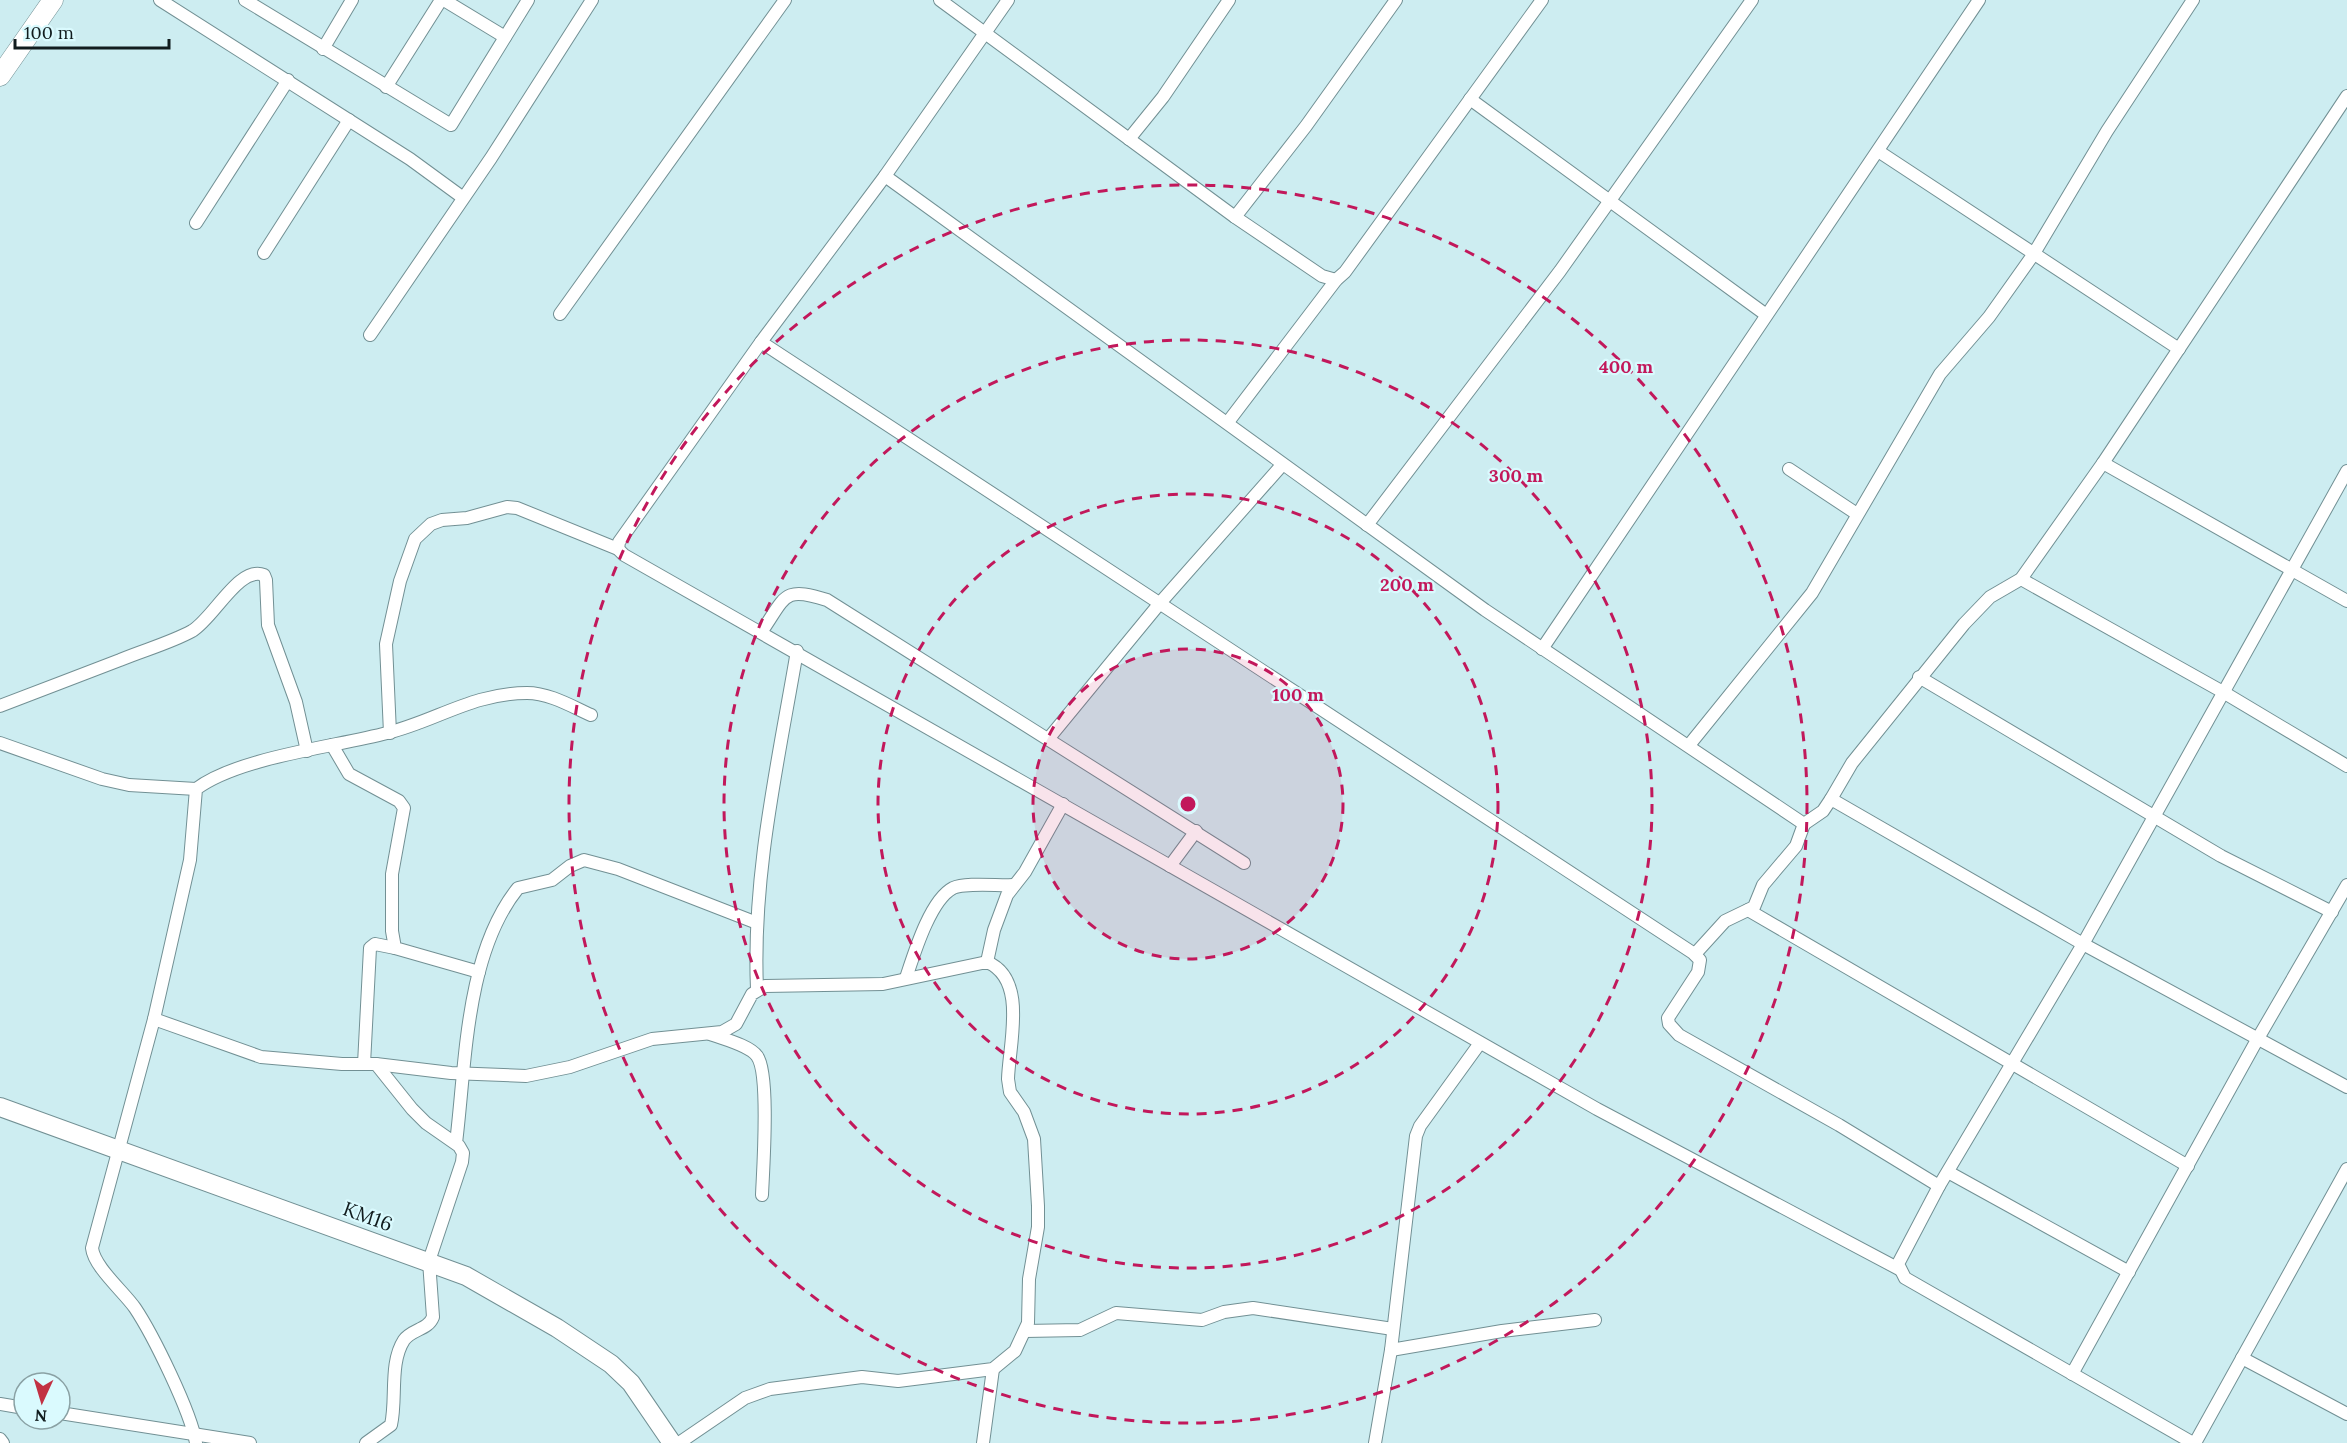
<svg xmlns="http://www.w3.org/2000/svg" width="2347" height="1443" font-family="Lora,serif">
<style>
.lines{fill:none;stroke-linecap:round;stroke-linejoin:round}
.street-casing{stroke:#729094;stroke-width:14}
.secondary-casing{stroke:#729094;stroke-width:20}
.primary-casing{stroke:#729094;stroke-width:21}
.street{stroke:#fff;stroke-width:12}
.secondary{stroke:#fff;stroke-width:18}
.primary{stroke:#fff;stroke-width:20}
.ring{fill:none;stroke:#c2185b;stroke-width:3;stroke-dasharray:10 8}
.labels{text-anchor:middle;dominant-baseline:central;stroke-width:4.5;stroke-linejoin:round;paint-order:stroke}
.street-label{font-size:20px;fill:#111c1e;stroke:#dafafe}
.centre{fill:#c2185b;stroke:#dafafe;stroke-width:3}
.ring-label{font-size:18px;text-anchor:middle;font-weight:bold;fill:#c2185b;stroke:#dafafe;stroke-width:4.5;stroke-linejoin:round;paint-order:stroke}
</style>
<rect width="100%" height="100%" fill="#cdedf1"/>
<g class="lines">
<defs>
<g id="street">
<path d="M 160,0 L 410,159 L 462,197"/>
<path d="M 245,0 L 451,125 L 528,0"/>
<path d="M 444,0 L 505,37"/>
<path d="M 940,0 L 1235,217 L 1322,276 L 1336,280"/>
<path d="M 323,49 L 352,0"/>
<path d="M 386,87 L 441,0"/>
<path d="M 1470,99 L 1765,314"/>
<path d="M 1129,139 L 1163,97 L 1229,0"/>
<path d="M 1878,151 L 2179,349"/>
<path d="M 885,176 L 1485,610 L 1804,824 L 1823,811 L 1831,799 L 2083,944 L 2347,1087"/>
<path d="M 1235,217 L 1306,126 L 1396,0"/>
<path d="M 196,223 L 288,80"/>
<path d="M 264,253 L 349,120"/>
<path d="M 560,314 L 785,0"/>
<path d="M 370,335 L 491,158 L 592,0"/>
<path d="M 761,342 L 1693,953 L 1700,960 L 1698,972 L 1668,1018 L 1669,1024 L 1679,1035 L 1839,1125 L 1939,1186"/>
<path d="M 1228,422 L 1336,280 L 1345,272 L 1542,0"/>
<path d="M 2103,463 L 2347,601"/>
<path d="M 1789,469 L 1857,514"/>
<path d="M 1367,525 L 1560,271 L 1752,0"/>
<path d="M 618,549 L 619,542 L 761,342 L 885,176 L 1008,0"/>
<path d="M 2021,579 L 2223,692 L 2347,766"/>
<path d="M 762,631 C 786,596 783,586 827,600 L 1244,863"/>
<path d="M 1542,649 L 1979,0"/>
<path d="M 1919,677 L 2221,856 L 2332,912"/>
<path d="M 0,706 C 40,691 80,675 120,660 C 144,650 170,643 192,631 C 214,618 239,565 264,575 L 266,580 L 268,625 L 296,702 L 307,751"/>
<path d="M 390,733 L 386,644 L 400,581 L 415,539 L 431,524 L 442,520 L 467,518 L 507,507 L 517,508 L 618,549 L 624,555 L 1597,1109 L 1899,1269"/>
<path d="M 1049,738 L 1160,603 L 1282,465"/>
<path d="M 0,743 L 102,779 L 129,785 L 196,789"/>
<path d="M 1690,744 L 1812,593 L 1940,374 L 1989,317 L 2033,255 L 2107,131 L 2193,0"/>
<path d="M 332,745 L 349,774 L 399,801 L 404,808 L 392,874 L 392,931 L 395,948 L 479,972"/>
<path d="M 1831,799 L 1852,763 L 1964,624 L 1990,597 L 2021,579 L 2103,463 L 2347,96"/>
<path d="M 1170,866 L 1196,831"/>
<path d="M 1748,910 L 2188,1166"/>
<path d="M 1695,954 L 1725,921 L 1754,907 L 1763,885 L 1796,846 L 1804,824"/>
<path d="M 987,962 L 994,930 L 1007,895 L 1025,872 L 1063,804"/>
<path d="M 906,978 C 914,954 930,900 953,888 C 966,882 999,886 1014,885"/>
<path d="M 757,989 C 752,875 778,763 797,651"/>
<path d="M 154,1019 L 261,1057 L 342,1064 L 376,1064 L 451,1073 L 526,1076 L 570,1067 L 652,1039 L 722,1032 L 736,1024 L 752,994 L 765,986 L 883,984 L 987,962 C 1028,979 1009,1044 1008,1079 L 1010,1092 L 1024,1112 L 1034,1139 L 1038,1206 L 1038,1227 L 1029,1279 L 1028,1323 L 1015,1351 L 993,1369 L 898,1381 L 862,1377 L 770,1389 L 745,1398 L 679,1443"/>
<path d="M 710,1034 C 723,1039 749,1045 757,1056 C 770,1073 763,1170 762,1195"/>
<path d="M 364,1064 L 370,948 L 375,944 L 395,948"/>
<path d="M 456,1143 C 466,1063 465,954 518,888 L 552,880 L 570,866 L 584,860 L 618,869 L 757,923"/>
<path d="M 1948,1172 L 2129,1272"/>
<path d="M 1025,1331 L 1080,1330 L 1116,1313 L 1202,1320 L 1224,1312 L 1253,1308 L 1393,1329"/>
<path d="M 1391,1350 L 1502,1331 L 1595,1320"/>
<path d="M 2242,1358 L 2347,1414"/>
<path d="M 2072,1374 L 2257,1040 L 2347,885"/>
<path d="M 0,1404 L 24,1408"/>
<path d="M 60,1413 L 250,1443"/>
<path d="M 0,1439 L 3,1443"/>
<path d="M 196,1443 C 191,1412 153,1335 135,1308 C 124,1292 94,1267 92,1248 L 154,1019 L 190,860 L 196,789 C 239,757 334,747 387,733 C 436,721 473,693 527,693 C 549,693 571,706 591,715"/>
<path d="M 366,1443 L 391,1425 C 397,1399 389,1363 404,1340 C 412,1329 428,1330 433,1317 L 429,1261 L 462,1162 L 463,1153 L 459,1146 L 426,1123 L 412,1109 L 376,1064"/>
<path d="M 983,1443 L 993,1369"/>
<path d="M 1375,1443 L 1391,1350 L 1416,1136 L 1420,1126 L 1480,1043"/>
<path d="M 2193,1443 L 1905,1278 L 1898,1264 L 1939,1186 L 2083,944 L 2347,471"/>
<path d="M 2195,1443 L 2347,1169"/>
</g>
<path id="secondary" d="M 0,1107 L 466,1276 L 557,1328 L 611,1364 L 631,1383 L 672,1443"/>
<path id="primary" d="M 0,76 L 53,0"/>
</defs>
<!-- street casing -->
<use href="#street" class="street-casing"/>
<!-- secondary casing -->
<use href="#secondary" class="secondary-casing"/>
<!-- primary casing -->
<use href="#primary" class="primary-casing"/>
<!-- street -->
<use href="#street" class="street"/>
<!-- secondary -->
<use href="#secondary" class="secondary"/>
<!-- primary -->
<use href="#primary" class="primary"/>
</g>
<!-- distance rings -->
<circle cx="1188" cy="804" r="155" fill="#c2185b" fill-opacity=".12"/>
<g class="ring">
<circle cx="1188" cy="804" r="155"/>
<circle cx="1188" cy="804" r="310"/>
<circle cx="1188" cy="804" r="464"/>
<circle cx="1188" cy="804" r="619"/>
</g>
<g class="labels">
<!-- street labels -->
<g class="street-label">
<text transform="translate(368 1216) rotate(20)">KM16</text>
</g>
</g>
<circle cx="1188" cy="804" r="9" class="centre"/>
<g class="ring-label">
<text x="1626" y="373">400 m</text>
<text x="1516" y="482">300 m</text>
<text x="1407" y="591">200 m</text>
<text x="1298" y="701">100 m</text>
</g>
<!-- north arrow -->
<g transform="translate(42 1401) rotate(184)"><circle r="28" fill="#dafafe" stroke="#8aa1a4" stroke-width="1.5"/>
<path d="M0-4.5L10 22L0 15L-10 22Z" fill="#c23143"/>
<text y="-9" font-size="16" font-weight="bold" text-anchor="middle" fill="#111c1e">N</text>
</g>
<!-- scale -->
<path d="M15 39v9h154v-9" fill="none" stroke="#111c1e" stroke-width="3"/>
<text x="24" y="39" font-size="18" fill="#111c1e" stroke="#dafafe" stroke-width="4.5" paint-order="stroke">100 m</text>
</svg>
